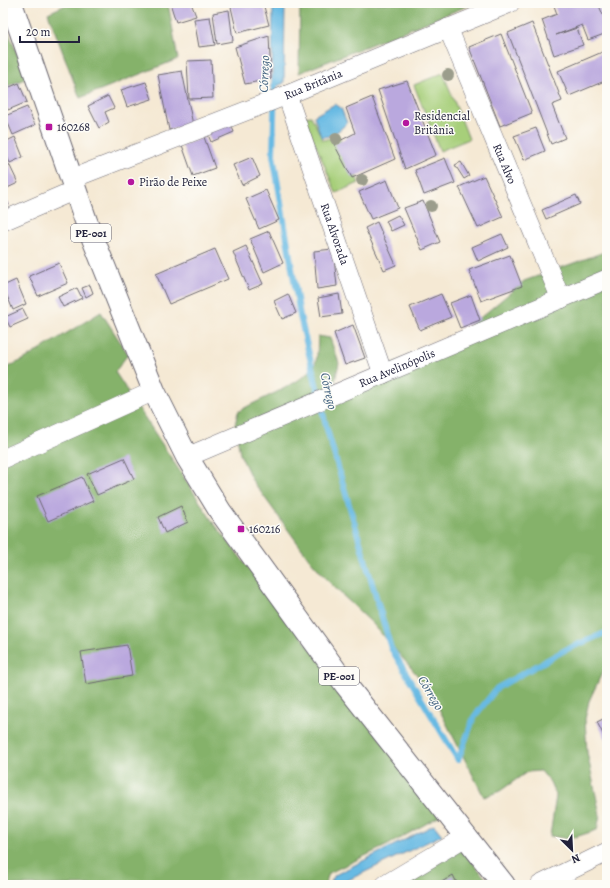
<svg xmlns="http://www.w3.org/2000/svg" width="610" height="888" font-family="Alegreya,serif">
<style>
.green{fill:#a7cf7a;stroke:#64785a}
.forest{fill:#85b26a;stroke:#546a52}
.water{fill:#68bae3;stroke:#456e8f}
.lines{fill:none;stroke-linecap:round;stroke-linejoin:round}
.stream{stroke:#68bae3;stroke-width:6}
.building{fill:#baa8de}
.minor-casing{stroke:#6c6871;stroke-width:20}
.major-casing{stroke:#6c6871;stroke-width:24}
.minor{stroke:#fff;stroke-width:19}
.major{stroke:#fff;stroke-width:22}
.tree{fill:#9b9d8c}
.poi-dot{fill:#b5179e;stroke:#fdfcf7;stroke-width:1.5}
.labels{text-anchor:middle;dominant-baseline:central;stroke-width:3;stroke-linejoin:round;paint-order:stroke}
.shield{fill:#fdfcf7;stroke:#646373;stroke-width:1}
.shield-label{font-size:11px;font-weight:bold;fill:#22223b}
.street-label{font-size:12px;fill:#22223b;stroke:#fdfcf7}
.poi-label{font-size:12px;fill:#22223b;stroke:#fdfcf7;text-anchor:start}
.water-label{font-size:13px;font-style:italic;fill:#3e5f7e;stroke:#fdfcf7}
</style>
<rect width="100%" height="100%" fill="#fdfcf7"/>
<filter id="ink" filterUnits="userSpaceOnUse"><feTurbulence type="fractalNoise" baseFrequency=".025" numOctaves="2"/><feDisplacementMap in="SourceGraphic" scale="8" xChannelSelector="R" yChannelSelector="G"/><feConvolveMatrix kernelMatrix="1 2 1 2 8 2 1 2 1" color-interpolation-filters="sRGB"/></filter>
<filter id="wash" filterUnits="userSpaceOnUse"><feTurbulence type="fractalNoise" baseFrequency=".012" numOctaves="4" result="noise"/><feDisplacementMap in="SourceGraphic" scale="16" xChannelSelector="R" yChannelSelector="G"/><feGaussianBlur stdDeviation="0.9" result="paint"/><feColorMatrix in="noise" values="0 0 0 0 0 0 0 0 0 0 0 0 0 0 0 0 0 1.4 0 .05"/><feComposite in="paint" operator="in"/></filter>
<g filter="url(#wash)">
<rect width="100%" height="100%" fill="#f5e9d4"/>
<!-- green -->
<g class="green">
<path d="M 443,73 L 469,139 L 440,151 L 414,85 Z"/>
<path d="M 311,116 L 323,140 L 339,136 L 359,183 L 336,193 L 304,117 Z"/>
</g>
<!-- forest -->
<g class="forest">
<path d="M 70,3 L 168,3 L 178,59 L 80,98 L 48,13 Z"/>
<path d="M 300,3 L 475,3 L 299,73 Z"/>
<path d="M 3,19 L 27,78 L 3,88 Z"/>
<path d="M 607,251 L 607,668 L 602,673 L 589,701 L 585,719 L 587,752 L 600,815 L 597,830 L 569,839 L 550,836 L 556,796 L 550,782 L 541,771 L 527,772 L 500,791 L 484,797 L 437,705 L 418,676 L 373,624 L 333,586 L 310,560 L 252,480 L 240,454 L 235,425 L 238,412 C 255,400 312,381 316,361 C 318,353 317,344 318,336 L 330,338 L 339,363 L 333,390 L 462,333 L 524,281 Z"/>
<path d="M 101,312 L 128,354 L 115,372 L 213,522 L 440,816 L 388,845 L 329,873 L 325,885 L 3,885 L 3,369 L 23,360 Z"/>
<path d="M 462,849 L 491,885 L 458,885 L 453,876 L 435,885 L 402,885 Z"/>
</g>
<!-- water -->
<g class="water">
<path d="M 273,3 L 285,3 L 284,83 L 272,88 Z"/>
<path d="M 335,104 L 341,108 L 347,123 C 341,129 331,138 321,137 L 314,116 Z"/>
<path d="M 434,825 L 442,835 L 344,882 L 342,885 L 329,885 L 335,875 Z"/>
</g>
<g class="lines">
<!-- stream -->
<g class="stream">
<path d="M 275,79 L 273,155 L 300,316 L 326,426 L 391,648 L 458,760"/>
<path d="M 458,760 L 474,717 L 497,688 L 565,650 L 607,632"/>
</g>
</g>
<g id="blocks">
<!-- building -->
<g class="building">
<path d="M 170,3 L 191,3 L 196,16 L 176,22 Z"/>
<path d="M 230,3 L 263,3 L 269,25 L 237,33 Z"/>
<path d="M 553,3 L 598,3 L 607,25 L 607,33 L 588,40 L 582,25 L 556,35 L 577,28 L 583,45 L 554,55 L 542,20 L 557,14 Z"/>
<path d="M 229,10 L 233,41 L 217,44 L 213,13 Z"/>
<path d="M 210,17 L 215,45 L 199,47 L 194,19 Z"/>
<path d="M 532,23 L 562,101 L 552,105 L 565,138 L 551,144 L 508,33 Z"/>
<path d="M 501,34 L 532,113 L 500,126 L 469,47 Z"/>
<path d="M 269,36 L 271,79 L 245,84 L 235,47 Z"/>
<path d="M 607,50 L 607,80 L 569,96 L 558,71 Z"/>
<path d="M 211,60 L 213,98 L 189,99 L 187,61 Z"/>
<path d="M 182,71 L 193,125 L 169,130 L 158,75 Z"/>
<path d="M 407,81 L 436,155 L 405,169 L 378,90 Z"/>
<path d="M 146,82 L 152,99 L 127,107 L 121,90 Z"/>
<path d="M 19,83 L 27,102 L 8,110 L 3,100 L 3,90 Z"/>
<path d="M 108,96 L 114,108 L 105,112 L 109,122 L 99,128 L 88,106 Z"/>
<path d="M 372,97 L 395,159 L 352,178 L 334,144 L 355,133 L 346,108 Z"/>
<path d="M 27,107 L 35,125 L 13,135 L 5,116 Z"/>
<path d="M 230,122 L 234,132 L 211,142 L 207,132 Z"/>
<path d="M 536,128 L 545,151 L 524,160 L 514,136 Z"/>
<path d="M 15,137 L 23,157 L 10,163 L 3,148 L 3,143 Z"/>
<path d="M 204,137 L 215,168 L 193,176 L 182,145 Z"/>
<path d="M 252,157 L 260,176 L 242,185 L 233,165 Z"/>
<path d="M 445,158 L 455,183 L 424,195 L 415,170 Z"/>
<path d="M 461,162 L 469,176 L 464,179 L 455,165 Z"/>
<path d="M 9,164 L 18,183 L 3,190 L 3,167 Z"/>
<path d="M 484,176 L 503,217 L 478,228 L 459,187 Z"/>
<path d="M 387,180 L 398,208 L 371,219 L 359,192 Z"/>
<path d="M 266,190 L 279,220 L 259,229 L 246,199 Z"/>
<path d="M 3,191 L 9,205 L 3,208 Z"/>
<path d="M 576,195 L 580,204 L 546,219 L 542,210 Z"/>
<path d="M 423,201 L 440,242 L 422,250 L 404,208 Z"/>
<path d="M 398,215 L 404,225 L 391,231 L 386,221 Z"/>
<path d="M 377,222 L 396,265 L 384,270 L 365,228 Z"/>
<path d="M 269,231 L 283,263 L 264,272 L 250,239 Z"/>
<path d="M 502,234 L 508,247 L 478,261 L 472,247 Z"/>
<path d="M 246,246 L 263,284 L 249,290 L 233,252 Z"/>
<path d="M 215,249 L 228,279 L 169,304 L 156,274 Z"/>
<path d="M 333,249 L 337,286 L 317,289 L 314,251 Z"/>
<path d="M 510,255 L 522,286 L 481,301 L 469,270 Z"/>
<path d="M 59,263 L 68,283 L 38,296 L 29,276 Z"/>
<path d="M 16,280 L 26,304 L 13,310 L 3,286 Z"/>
<path d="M 90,285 L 93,293 L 86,297 L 82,288 Z"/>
<path d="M 77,288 L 82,298 L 63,307 L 58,297 Z"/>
<path d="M 288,294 L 296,313 L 282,319 L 274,301 Z"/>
<path d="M 339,294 L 342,314 L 321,317 L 318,298 Z"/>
<path d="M 441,294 L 451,317 L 420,330 L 410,307 Z"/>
<path d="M 471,295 L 480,320 L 460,328 L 450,303 Z"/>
<path d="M 23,309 L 28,319 L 10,327 L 5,317 Z"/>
<path d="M 353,325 L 365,358 L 345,365 L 334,333 Z"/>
<path d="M 124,458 L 134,479 L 97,495 L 87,474 Z"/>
<path d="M 82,477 L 93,501 L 48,521 L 37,496 Z"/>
<path d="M 181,506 L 188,522 L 165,533 L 158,517 Z"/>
<path d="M 127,645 L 132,676 L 86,684 L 81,652 Z"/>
<path d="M 607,717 L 607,742 L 597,722 Z"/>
<path d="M 453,875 L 458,885 L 437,885 Z"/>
</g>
</g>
</g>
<g filter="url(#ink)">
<use href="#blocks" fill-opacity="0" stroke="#6c6871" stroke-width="1"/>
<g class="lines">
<defs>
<g id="minor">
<path id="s1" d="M 448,28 L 561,299"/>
<path id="s2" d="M 287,95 L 383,374"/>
<path id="s3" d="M 71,179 L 287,95 L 510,3"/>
<path d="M 3,221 L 75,190"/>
<path id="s4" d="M 187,457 L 607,279"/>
<path d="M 3,459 L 154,391"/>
<path d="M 385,885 L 467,836"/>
<path d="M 540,885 L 607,852"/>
</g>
<path id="major" d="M 11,3 L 86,221 L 154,391 L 187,457 L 220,511 L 346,685 L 504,885"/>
</defs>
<!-- minor casing -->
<use href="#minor" class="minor-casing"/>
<!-- major casing -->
<use href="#major" class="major-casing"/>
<!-- minor -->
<use href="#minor" class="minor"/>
<!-- major -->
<use href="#major" class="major"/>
</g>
<!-- trees -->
<g class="tree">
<circle cx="448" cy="75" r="6"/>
<circle cx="336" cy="139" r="6"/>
<circle cx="362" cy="180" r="6"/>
<circle cx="431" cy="206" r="6"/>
</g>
</g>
<!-- markers -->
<g class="poi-dot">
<circle cx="406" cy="123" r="4"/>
<rect x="45" y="123" width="8" height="8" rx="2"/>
<circle cx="131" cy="182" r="4"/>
<rect x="237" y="525" width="8" height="8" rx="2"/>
</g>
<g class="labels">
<!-- shield labels -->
<g class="shield">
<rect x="71" y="224" width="40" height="18" rx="3"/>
<rect x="319" y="667" width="40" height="18" rx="3"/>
</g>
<g class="shield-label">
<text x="91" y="233">PE-001</text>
<text x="339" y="676">PE-001</text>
</g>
<!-- street labels -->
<g class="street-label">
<text stroke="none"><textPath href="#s3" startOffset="260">Rua Britânia</textPath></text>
<text stroke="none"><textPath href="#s1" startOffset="147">Rua Alvo</textPath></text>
<text stroke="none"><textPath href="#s2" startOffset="147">Rua Alvorada</textPath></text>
<text stroke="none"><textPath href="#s4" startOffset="228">Rua Avelinópolis</textPath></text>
</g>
<!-- poi labels -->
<g class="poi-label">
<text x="414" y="116">Residencial<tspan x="414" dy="14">Britânia</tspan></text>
<text x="57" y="127">160268</text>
<text x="139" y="182">Pirão de Peixe</text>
<text x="249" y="529">160216</text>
</g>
<!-- water labels -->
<g class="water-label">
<text transform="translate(264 74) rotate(-88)">Córrego</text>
<text transform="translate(329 391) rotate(77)">Córrego</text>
<text transform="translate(431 693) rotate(59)">Córrego</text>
</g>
</g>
<!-- margin -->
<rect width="610" height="888" fill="none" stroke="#fdfcf7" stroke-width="16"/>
<!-- north arrow -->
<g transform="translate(572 850) rotate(156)" stroke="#fdfcf7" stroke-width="3" paint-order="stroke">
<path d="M0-3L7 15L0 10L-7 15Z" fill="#22223b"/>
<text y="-6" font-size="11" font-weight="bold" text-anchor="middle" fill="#22223b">N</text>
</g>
<!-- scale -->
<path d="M20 36v6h59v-6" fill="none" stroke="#22223b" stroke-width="2"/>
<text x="26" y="36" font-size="12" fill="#22223b" stroke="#fdfcf7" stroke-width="3" paint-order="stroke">20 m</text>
</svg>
